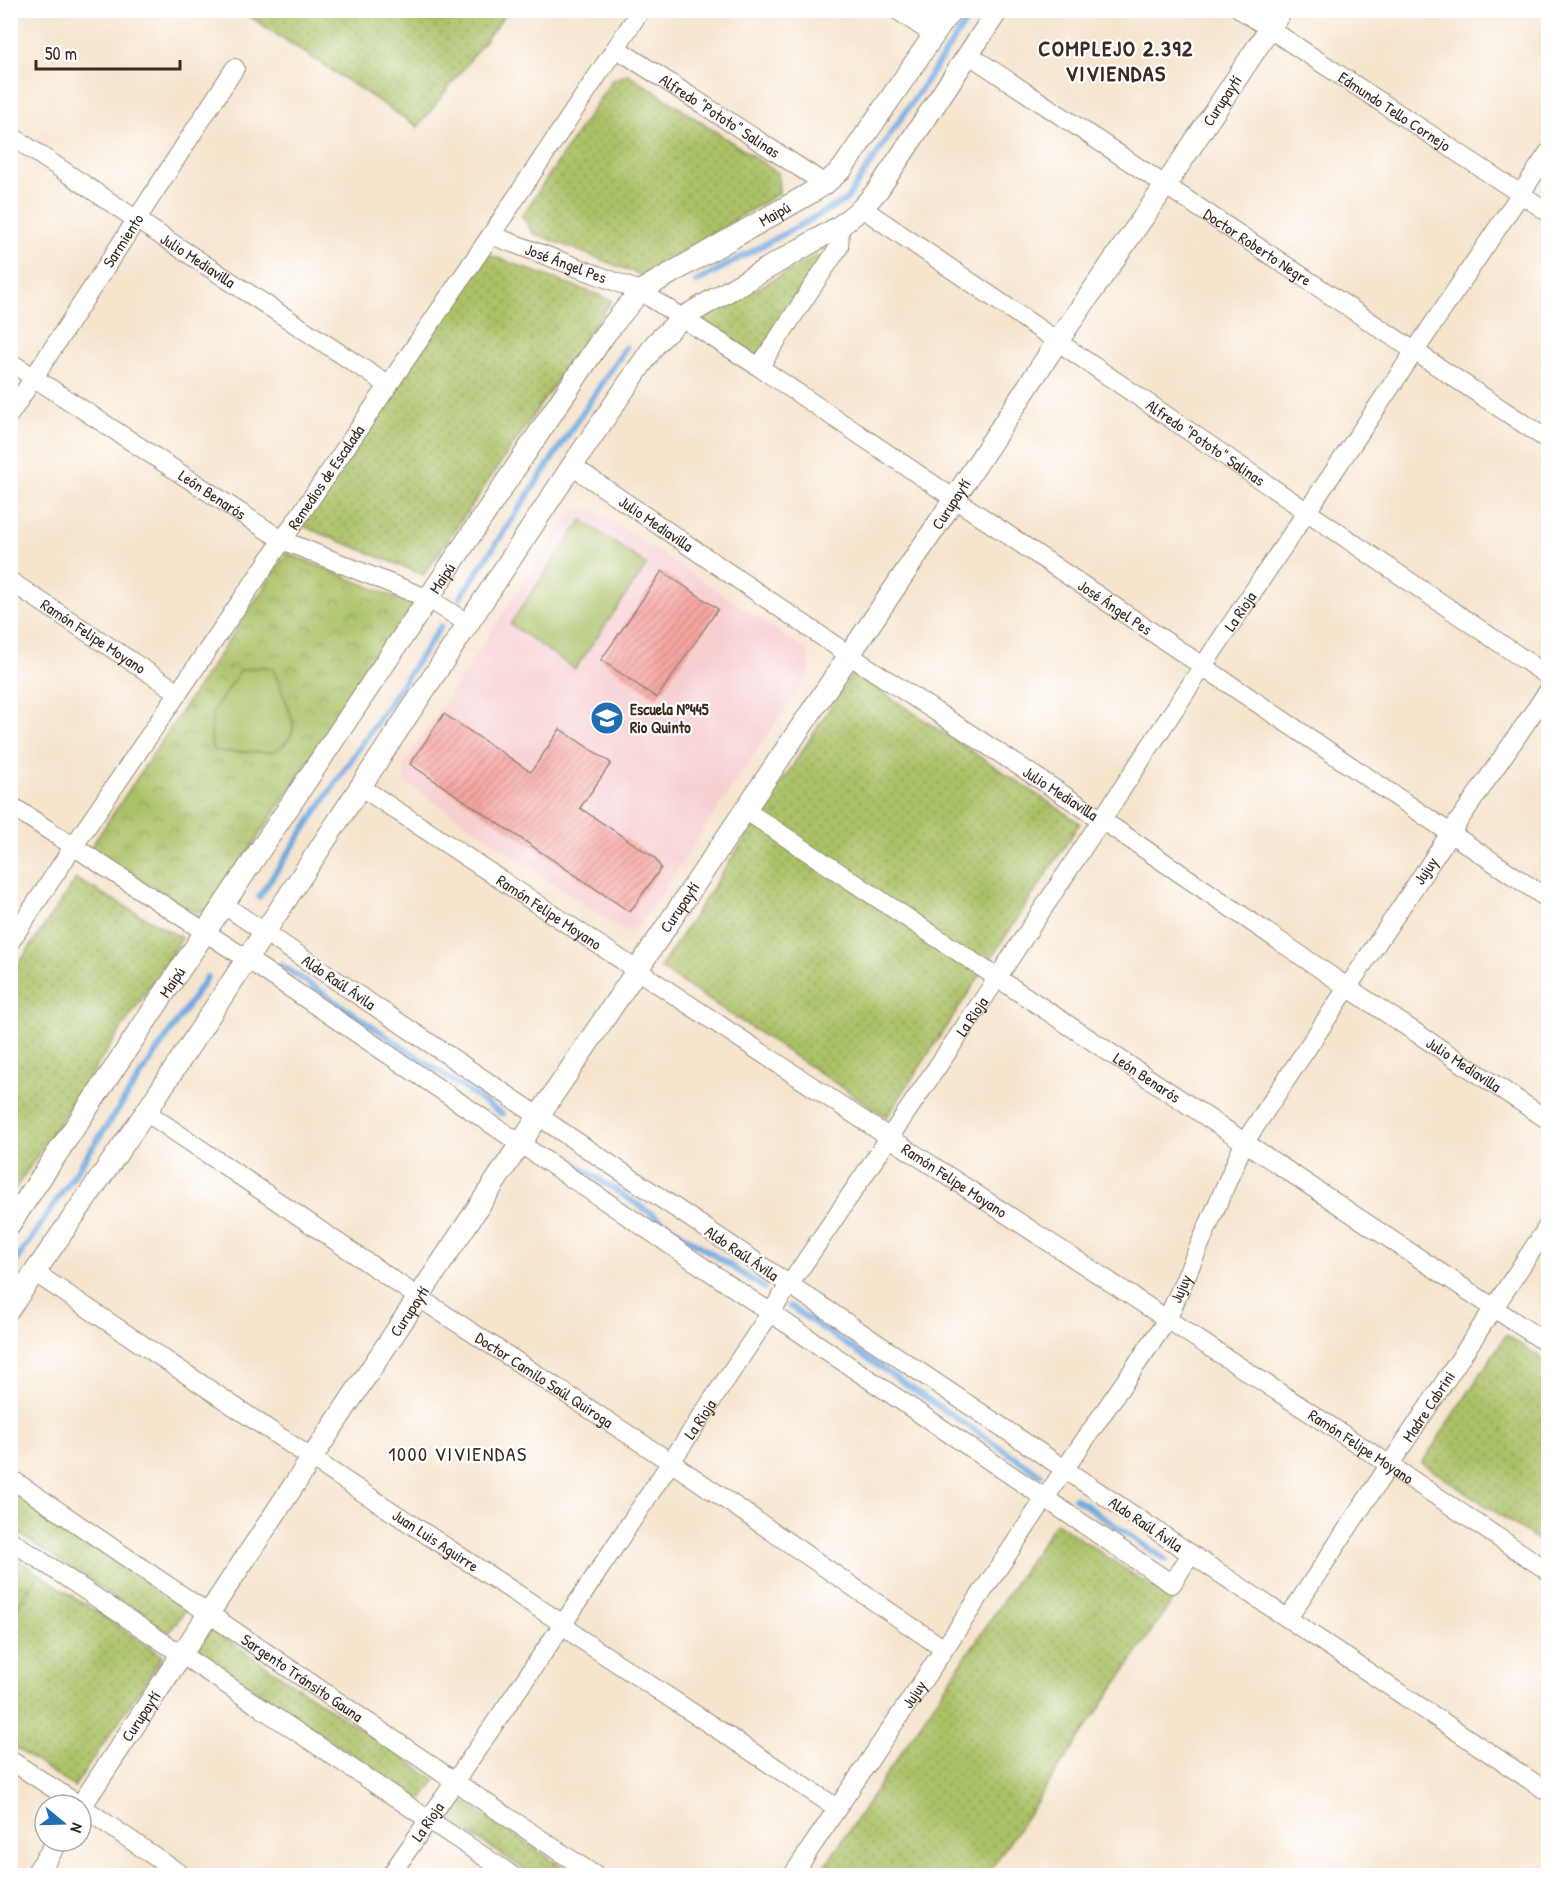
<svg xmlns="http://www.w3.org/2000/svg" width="1559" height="1886" font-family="'Patrick Hand',sans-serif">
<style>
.built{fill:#f7cfd1}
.grass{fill:url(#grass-dots);stroke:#727642;stroke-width:1.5}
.park{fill:url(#park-crowns);stroke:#727642;stroke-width:1.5}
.pitch{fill:#aac166;stroke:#727642;stroke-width:1.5}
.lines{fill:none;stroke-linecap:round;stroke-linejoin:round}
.stream{stroke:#6fabe0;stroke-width:6}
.building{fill:url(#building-hatch)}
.minor-casing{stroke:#988776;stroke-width:20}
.tertiary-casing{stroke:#988776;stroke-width:23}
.minor{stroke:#fff;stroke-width:18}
.tertiary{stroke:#fff;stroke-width:21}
.labels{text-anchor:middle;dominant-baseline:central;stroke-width:4.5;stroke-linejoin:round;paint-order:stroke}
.street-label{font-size:16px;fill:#3b2a1e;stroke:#fff}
.poi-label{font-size:16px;font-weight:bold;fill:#3b2a1e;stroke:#fff;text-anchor:start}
.quarter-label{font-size:20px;letter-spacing:1.5px;fill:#3b2a1e;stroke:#fff}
.district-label{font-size:22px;font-weight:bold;letter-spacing:1.5px;fill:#3b2a1e;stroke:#fff}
</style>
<defs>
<pattern id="grass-dots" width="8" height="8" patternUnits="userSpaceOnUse" patternTransform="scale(1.5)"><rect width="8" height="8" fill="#aac166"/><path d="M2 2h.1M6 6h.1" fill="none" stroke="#8c9d53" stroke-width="1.8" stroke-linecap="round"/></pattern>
<pattern id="park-crowns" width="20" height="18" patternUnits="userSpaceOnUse" patternTransform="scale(1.5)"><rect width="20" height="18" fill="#aac166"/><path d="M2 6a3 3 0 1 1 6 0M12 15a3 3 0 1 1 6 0" fill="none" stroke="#8c9d53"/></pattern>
<pattern id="building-hatch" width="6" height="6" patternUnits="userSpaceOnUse" patternTransform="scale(1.5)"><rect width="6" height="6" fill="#f7a6a2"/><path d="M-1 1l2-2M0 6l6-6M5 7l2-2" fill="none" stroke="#c98783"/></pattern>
</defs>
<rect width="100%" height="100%" fill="#fff"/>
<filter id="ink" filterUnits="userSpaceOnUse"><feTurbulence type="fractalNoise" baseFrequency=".0167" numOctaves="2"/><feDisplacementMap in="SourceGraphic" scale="12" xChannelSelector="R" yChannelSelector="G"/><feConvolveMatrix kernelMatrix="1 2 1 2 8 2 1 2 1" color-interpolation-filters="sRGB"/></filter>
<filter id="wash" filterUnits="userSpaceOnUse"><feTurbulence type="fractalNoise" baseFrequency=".008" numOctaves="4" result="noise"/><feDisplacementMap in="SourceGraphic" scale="24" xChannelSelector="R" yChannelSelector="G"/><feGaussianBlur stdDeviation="1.35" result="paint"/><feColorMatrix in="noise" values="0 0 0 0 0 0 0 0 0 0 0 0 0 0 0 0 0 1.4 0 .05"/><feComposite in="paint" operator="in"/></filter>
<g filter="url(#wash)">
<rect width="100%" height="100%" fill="#f6e4cd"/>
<!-- built -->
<path class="built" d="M 591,507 L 808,651 L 811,670 L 640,925 L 625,932 L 405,782 L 403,765 L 570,513 Z"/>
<!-- grass -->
<g class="grass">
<path d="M 241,11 L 508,11 L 418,127 Z"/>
<path d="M 628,74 L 778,173 L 779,193 L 643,276 L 533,233 L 522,216 L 612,80 Z"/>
<path d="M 487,254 L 612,300 L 424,575 L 302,526 Z"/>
<path d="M 816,256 L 824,258 L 758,356 L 700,320 Z"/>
<path d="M 853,673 L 1080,823 L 887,1117 L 660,968 Z"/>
<path d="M 76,879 L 182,938 L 11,1195 L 11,975 Z"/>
<path d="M 1506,1335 L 1548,1362 L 1548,1547 L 1422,1463 Z"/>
<path d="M 10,1490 L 188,1607 L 168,1634 L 11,1528 Z"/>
<path d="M 1056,1522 L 1172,1601 L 987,1875 L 819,1875 Z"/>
<path d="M 39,1574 L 163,1656 L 74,1787 L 11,1745 L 11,1615 Z"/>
<path d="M 211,1629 L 436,1780 L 422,1800 L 196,1652 Z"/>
<path d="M 458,1798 L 575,1875 L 533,1875 L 444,1817 Z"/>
</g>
<!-- park -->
<g class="park">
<path d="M 287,553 L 414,605 L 211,907 L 203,912 L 195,912 L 89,850 Z"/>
<path d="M 11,1555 L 39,1574 L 11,1615 Z"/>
</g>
<!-- pitch -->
<g class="pitch">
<path d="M 582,520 L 647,565 L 575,669 L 510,624 Z"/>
<path d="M 262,667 L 272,668 C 277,677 295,721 293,730 C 290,740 281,749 271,752 L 224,752 L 214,750 L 211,741 L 212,713 L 241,670 Z"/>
</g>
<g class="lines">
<!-- stream -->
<g class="stream">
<path d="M 696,282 L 846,200 L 974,10"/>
<path d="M 460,598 L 626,347"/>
<path d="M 259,897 L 441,626"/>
<path d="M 281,965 L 502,1114"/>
<path d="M 553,1149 L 764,1288"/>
<path d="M 10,1270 L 207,977"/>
<path d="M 789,1306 L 1041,1475"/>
<path d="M 1075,1498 L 1166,1560"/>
</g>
</g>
<g id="blocks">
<!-- building -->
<g class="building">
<path d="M 662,571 L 718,609 L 657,698 L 601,660 Z"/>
<path d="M 444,714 L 531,772 L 560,729 L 611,763 L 580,808 L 655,858 L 661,868 L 630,912 L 410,764 Z"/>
</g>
</g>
</g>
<g filter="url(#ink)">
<use href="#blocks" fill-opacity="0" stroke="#988776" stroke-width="1.5"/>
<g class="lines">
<defs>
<g id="minor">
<path d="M 897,10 L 934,35"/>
<path id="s1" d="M 1241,10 L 1548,212"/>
<path id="s2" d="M 616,48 L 825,184"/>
<path id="s3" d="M 968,54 L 1548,440"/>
<path id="s4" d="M 10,135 L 137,220 L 388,385"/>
<path id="s5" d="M 862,208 L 1548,676"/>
<path id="s6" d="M 491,235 L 640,291 L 759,367 L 1548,899"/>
<path id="s7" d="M 10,362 L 282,540 L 429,599 L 469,624"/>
<path d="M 759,367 L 839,247 L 840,226"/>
<path id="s8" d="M 10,414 L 235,68"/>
<path id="s9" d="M 572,466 L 849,655 L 1102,820 L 1347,987 L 1548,1120"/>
<path id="s10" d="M 10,581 L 178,692"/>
<path id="s11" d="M 361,787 L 890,1138 L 1390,1465 L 1548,1571"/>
<path d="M 10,805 L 262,969 L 1172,1584 L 1191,1554 L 224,905"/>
<path id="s12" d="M 745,810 L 1548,1344"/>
<path id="s13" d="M 10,942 L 73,847 L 491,235 L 641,10"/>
<path id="s14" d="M 146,1112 L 418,1297 L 672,1463 L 944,1649"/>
<path id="s15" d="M 34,1272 L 344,1480 L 563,1624 L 579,1638 L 837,1808"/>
<path id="s16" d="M 10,1478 L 479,1798 L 596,1876"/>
<path d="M 10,1540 L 513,1876"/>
<path d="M 1191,1554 L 1548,1792"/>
<path id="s17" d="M 1288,1618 L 1548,1226"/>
<path d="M 10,1760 L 79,1805"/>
<path d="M 81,1806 L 183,1876"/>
<path id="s18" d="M 390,1876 L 563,1624 L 771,1312 L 984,998 L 1203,666 L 1548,153"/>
<path id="s19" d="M 792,1876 L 1064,1470 L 1167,1320 L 1244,1143 L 1451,832 L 1548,691"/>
</g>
<g id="tertiary">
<path id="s20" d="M 10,1224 L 605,334 L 640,291 L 807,195 L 825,184 L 842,169 L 951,10"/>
<path d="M 10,1308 L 146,1112 L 572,466 L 656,343 L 682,318 L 840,226 L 862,208 L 878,190 L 998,10"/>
<path id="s21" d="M 81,1806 L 538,1117 L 937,525 L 1057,342 L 1165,186 L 1282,10"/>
<path d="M 35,1876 L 58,1841"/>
</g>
</defs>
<!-- minor casing -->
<use href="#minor" class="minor-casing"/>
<!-- tertiary casing -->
<use href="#tertiary" class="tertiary-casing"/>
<!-- minor -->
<use href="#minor" class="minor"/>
<!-- tertiary -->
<use href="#tertiary" class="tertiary"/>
</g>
</g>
<!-- icons -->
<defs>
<symbol id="school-disc" viewBox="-11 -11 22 22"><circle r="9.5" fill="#1f6fb2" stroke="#fff"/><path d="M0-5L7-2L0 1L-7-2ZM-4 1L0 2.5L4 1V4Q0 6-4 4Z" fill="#fff"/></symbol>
</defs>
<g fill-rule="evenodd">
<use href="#school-disc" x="588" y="699" width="38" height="38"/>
</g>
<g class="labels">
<!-- street labels -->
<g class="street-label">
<text stroke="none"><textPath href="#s21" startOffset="2052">Curupaytí</textPath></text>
<text stroke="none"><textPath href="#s1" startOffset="184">Edmundo Tello Cornejo</textPath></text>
<text stroke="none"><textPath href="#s2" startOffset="124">Alfredo "Pototo" Salinas</textPath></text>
<text stroke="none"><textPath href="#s20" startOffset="1281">Maipú</textPath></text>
<text stroke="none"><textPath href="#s8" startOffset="207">Sarmiento</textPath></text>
<text stroke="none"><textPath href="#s3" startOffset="348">Doctor Roberto Negre</textPath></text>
<text stroke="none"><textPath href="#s4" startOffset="226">Julio Mediavilla</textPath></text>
<text stroke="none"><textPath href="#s6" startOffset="80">José Ángel Pes</textPath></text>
<text stroke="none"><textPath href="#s5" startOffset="416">Alfredo "Pototo" Salinas</textPath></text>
<text stroke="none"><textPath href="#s13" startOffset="562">Remedios de Escalada</textPath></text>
<text stroke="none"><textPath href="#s7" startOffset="242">León Benarós</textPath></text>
<text stroke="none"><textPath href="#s21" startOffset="1566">Curupaytí</textPath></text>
<text stroke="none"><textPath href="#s9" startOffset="102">Julio Mediavilla</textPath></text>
<text stroke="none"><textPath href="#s20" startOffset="777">Maipú</textPath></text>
<text stroke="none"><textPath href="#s6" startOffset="730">José Ángel Pes</textPath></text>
<text stroke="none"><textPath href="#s18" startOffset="1524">La Rioja</textPath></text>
<text stroke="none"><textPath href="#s10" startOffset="100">Ramón Felipe Moyano</textPath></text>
<text stroke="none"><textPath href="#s9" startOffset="588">Julio Mediavilla</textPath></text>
<text stroke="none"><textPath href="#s19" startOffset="1191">Jujuy</textPath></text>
<text stroke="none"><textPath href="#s21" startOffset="1080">Curupaytí</textPath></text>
<text stroke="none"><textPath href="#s11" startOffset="226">Ramón Felipe Moyano</textPath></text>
<text stroke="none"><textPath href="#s20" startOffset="291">Maipú</textPath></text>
<text transform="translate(339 982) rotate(34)">Aldo Raúl Ávila</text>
<text stroke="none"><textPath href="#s18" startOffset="1038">La Rioja</textPath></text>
<text stroke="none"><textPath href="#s9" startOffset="1074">Julio Mediavilla</textPath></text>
<text stroke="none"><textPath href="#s12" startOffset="483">León Benarós</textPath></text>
<text stroke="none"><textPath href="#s11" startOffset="712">Ramón Felipe Moyano</textPath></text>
<text transform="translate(742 1253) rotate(34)">Aldo Raúl Ávila</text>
<text stroke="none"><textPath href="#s19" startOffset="705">Jujuy</textPath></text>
<text stroke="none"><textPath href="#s21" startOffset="594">Curupaytí</textPath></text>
<text stroke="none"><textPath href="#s14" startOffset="480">Doctor Camilo Saúl Quiroga</textPath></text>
<text stroke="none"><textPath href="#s17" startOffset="254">Madre Cabrini</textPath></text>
<text stroke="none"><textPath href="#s18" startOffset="552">La Rioja</textPath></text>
<text stroke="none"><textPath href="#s11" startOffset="1198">Ramón Felipe Moyano</textPath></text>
<text transform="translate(1146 1524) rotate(34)">Aldo Raúl Ávila</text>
<text stroke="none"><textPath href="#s15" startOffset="483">Juan Luis Aguirre</textPath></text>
<text stroke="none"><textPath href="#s16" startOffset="354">Sargento Tránsito Gauna</textPath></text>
<text stroke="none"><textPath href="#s19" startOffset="219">Jujuy</textPath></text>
<text stroke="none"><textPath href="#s21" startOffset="108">Curupaytí</textPath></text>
<text stroke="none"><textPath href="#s18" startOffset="66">La Rioja</textPath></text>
</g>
<!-- poi labels -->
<g class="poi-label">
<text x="630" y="709">Escuela Nº445<tspan x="630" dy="18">Rio Quinto</tspan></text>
</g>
<!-- quarter labels -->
<g class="quarter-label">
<text x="458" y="1453">1000 VIVIENDAS</text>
</g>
<!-- district labels -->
<g class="district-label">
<text x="1116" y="48">COMPLEJO 2.392<tspan x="1116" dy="25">VIVIENDAS</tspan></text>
</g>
</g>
<!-- margin -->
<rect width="1559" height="1886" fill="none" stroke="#fff" stroke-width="36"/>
<!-- north arrow -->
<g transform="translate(63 1823) rotate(109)"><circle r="28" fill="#ffffff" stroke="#b1aaa5" stroke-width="1.5"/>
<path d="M0-4.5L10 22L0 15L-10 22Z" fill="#1f6fb2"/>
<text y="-9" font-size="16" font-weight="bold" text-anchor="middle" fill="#3b2a1e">N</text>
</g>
<!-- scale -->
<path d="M36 60v9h144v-9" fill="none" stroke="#3b2a1e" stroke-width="3"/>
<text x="45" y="60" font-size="18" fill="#3b2a1e" stroke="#ffffff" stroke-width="4.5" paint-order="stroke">50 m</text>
</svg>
